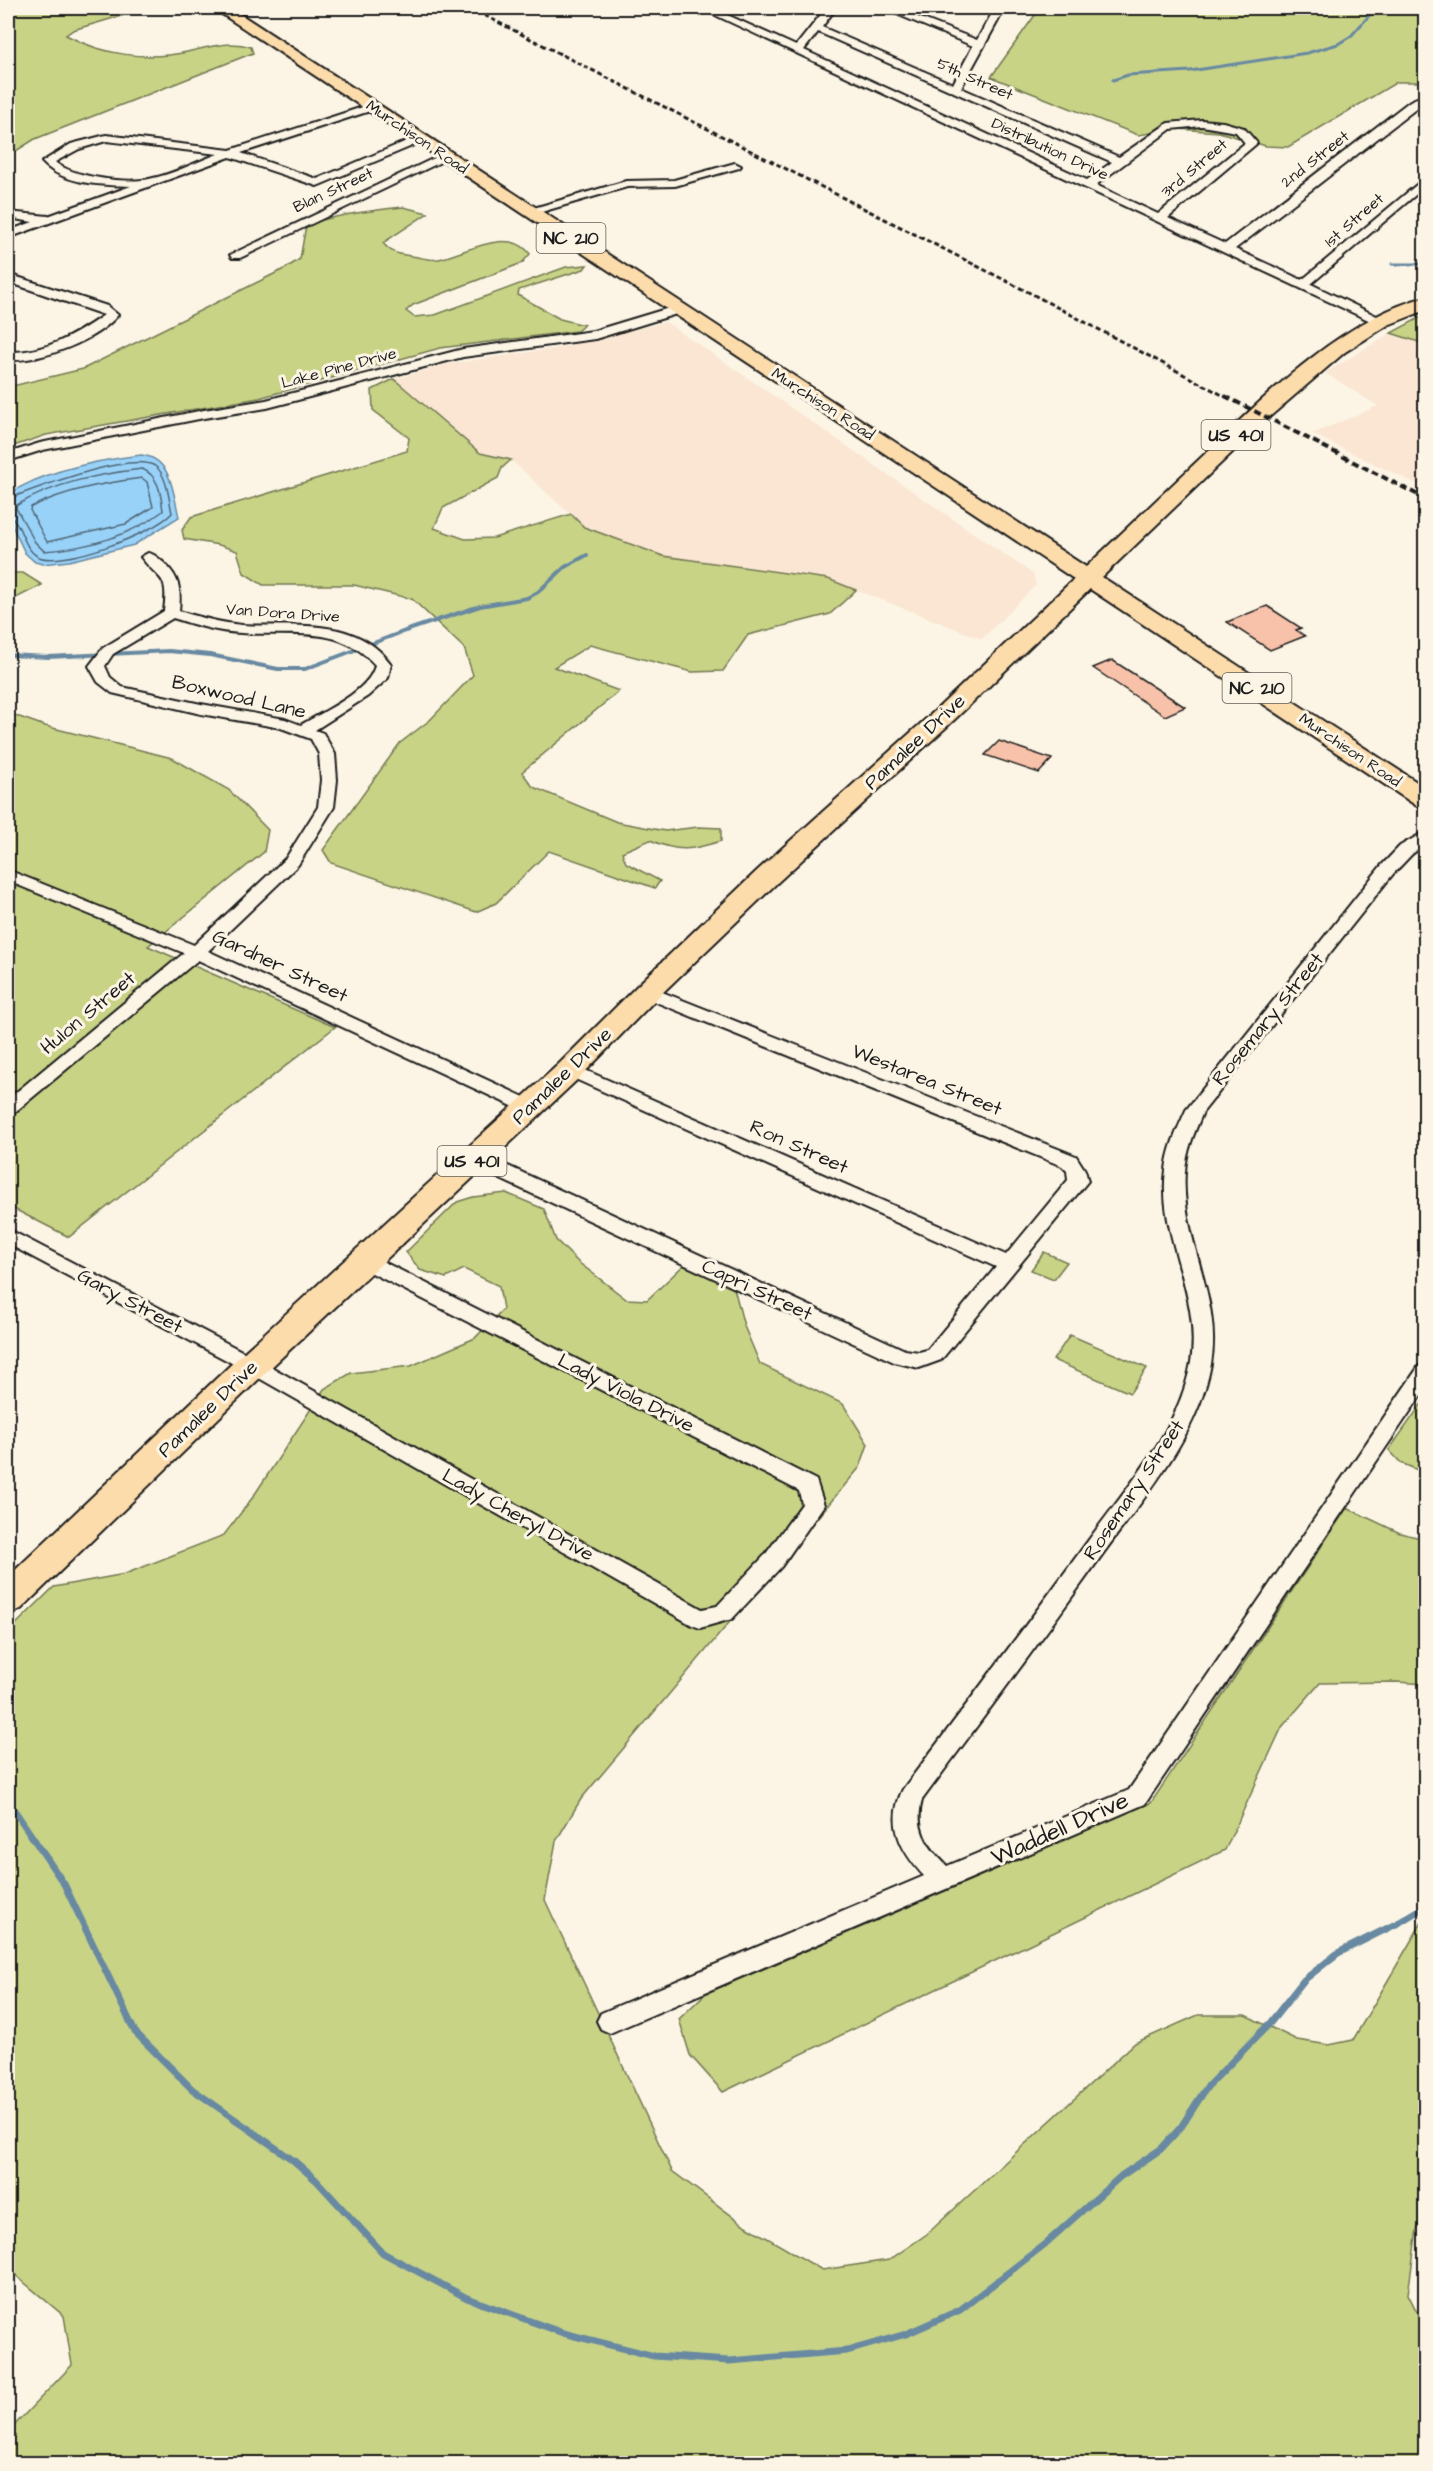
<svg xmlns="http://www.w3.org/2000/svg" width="1433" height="2471" font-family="'Architects Daughter',sans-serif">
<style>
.built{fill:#fae6d3}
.green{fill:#c8d386;stroke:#727851;stroke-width:1.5}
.water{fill:#99d2f9;stroke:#6789a1;stroke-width:1.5}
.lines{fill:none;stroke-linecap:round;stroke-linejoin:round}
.shore{stroke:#4e6574;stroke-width:1.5}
.stream-far2{stroke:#6789a1;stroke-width:3}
.stream-far1{stroke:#6789a1;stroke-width:4}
.stream{stroke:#6789a1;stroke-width:7}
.building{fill:#f7c2a9;stroke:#1c1c1c;stroke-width:1.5}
.minor-casing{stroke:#1c1c1c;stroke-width:4}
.primary-casing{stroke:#1c1c1c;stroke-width:4}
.minor{fill:#fcf5e5;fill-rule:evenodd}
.primary{fill:#fddcac;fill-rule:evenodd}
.rail-far1{stroke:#1c1c1c;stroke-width:3;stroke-dasharray:5 3;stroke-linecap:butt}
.rail{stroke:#1c1c1c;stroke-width:4;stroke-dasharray:7 4;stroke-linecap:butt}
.labels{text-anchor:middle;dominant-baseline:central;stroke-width:6;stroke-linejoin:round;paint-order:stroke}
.far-street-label{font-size:16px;fill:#1c1c1c;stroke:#fcf5e5}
.shield{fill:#fcf5e5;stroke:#5f5d58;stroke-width:1.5}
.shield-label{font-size:18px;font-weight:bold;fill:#1c1c1c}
.street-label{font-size:20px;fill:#1c1c1c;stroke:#fcf5e5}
.near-street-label{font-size:24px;fill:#1c1c1c;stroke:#fcf5e5}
</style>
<rect width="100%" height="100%" fill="#fcf5e5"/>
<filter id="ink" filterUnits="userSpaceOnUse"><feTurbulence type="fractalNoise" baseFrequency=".0167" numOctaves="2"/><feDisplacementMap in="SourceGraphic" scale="12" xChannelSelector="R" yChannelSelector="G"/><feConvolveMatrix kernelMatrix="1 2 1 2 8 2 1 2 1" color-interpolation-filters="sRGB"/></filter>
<g filter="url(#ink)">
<!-- built -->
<g class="built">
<path d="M 666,322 L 1033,574 L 1036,585 L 982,639 L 828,579 L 663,556 L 584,527 L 511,460 L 480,453 L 394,379 L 447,364 L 558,348 Z"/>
<path d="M 1391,333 L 1425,344 L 1425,488 L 1312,434 L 1378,406 L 1325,373 Z"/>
</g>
<!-- green -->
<g class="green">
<path d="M 8,8 L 73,8 L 86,14 L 108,8 L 148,8 L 73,30 L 66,35 C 103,55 146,61 187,52 C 209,47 229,40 251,47 L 253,53 L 35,139 L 8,156 Z"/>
<path d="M 1040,8 L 1425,8 L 1425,82 L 1397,82 L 1288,147 L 1266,146 L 1219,132 L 1178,129 L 1138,135 L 991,77 Z"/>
<path d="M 403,207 L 428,213 L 383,243 C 392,254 399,254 411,256 C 420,257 431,261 439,259 C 466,253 509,226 530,254 L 522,263 L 413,305 L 406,311 L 414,317 L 435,315 L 566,267 L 587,265 L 584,269 L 519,290 L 518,295 L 560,319 L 584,325 L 577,331 L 440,348 L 259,398 L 46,435 L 8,448 L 8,387 L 83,369 L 286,268 L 300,259 L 306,225 C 334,215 374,210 403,207 Z"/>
<path d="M 1425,315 L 1425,344 L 1391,333 Z"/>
<path d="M 394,379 L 480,453 L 511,460 L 502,468 L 498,478 L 443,508 L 434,528 L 465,539 L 494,538 L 571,514 L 584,527 L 663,556 L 828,579 L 856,590 L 830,614 L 748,635 L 723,671 L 692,672 L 590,645 L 554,667 L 619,691 L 522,772 L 533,787 L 617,822 L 665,831 L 698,827 L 721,828 L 721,841 C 692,850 679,853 650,840 L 622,852 L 626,863 L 660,881 L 655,888 L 549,851 L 496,903 L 476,912 L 331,863 L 323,850 L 400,743 L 430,720 L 473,675 L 464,648 L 412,599 L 354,585 L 263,585 L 244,573 L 237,551 L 219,545 L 184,539 L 182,530 L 191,517 L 407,451 L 409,438 L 373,410 L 372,390 Z"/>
<path d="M 8,573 L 23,573 L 42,585 L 8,602 Z"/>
<path d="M 8,713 L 45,726 L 172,758 L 229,790 L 268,830 L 264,852 L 148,946 L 335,1027 L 69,1237 L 8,1206 Z"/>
<path d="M 506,1193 L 544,1209 L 556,1240 L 578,1262 L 626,1299 L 647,1300 L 688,1261 L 733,1284 L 744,1326 L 760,1364 L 843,1404 L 868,1444 L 860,1467 L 581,1799 L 556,1841 L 545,1900 L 672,2171 L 743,2224 L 822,2270 L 889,2260 L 927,2234 L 1135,2043 L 1198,2015 L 1245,2015 L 1297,2040 L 1329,2045 L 1353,2040 L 1425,1917 L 1426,2212 L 1417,2229 L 1408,2294 L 1425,2328 L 1425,2443 L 1416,2463 L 8,2464 L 8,2432 L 72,2365 L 64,2316 L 8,2269 L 8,1632 L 54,1587 L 125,1574 L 224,1535 L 253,1497 L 324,1389 L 351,1373 L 411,1366 L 475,1338 L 503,1309 L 499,1286 L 464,1269 L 446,1278 L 420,1270 L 406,1252 L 457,1202 L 473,1197 Z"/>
<path d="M 1044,1252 L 1067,1262 L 1054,1279 L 1031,1270 Z"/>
<path d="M 1070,1335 L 1147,1368 L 1130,1393 L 1053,1360 Z"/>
<path d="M 1425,1399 L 1425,1473 L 1401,1463 L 1389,1450 Z"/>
<path d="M 1347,1508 L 1400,1533 L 1425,1539 L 1425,1684 L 1397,1682 L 1320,1683 L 1282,1727 L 1225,1850 L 723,2092 L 690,2055 L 679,2019 L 705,1994 L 1151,1803 Z"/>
</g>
<!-- water -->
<path class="water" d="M 141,455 C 172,458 173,493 179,517 L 134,545 L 69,561 L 43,564 L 35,562 L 25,553 L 8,517 L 9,494 C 43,471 100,460 141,455 Z"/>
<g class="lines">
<!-- shore -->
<g class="shore">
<path d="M 142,469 C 159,475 161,495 163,511 C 129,537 86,548 44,551 L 35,542 L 16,508 L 17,505 C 55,483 98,474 142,469 Z"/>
<path d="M 142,478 L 147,482 L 153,507 L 126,524 L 47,542 L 30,510 L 31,507 C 66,490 104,483 142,478 Z"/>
<path d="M 8,499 C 34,489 131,451 155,466 C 167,474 169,500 172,513 C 155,533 60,569 37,556 C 22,547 23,524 8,515"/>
</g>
<!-- stream-far2 -->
<g class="stream-far2">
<path d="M 1113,80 L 1128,75 L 1190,71 L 1307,53 L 1338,44 L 1351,36 L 1376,8"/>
<path d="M 1392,264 L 1426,264"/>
</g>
<!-- stream-far1 -->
<path class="stream-far1" d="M 8,655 L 48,657 L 169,651 L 210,655 L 278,669 L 305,669 L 405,631 L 480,606 L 527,598 L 538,592 L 565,567 L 587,555"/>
<!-- stream -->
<path class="stream" d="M 8,1801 L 64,1884 L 135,2032 L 192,2089 L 293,2160 L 316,2180 L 383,2253 L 467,2298 L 563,2333 L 654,2356 L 729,2361 L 847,2351 L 906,2334 L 960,2310 L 1045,2244 L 1121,2176 L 1161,2149 L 1181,2127 L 1207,2087 L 1270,2023 L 1304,1980 L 1338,1953 L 1400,1922 L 1426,1906"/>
</g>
<!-- building -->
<g class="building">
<path d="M 1267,606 L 1301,628 L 1296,630 L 1305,636 L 1270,650 L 1227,622 Z"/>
<path d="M 1112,660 L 1157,689 L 1185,707 L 1165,716 L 1093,668 Z"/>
<path d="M 999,741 L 1052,759 L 1039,773 L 985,755 Z"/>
</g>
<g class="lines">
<defs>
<g id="minor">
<path d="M 700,8 L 712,8 L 796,46 L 826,8 L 836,8 L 822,27 L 953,84 L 973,46 L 882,8 L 895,8 L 977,40 L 995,8 L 1005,8 L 961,88 L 1119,157 L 1168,123 L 1202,120 L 1223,122 L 1244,128 L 1257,143 L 1255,145 L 1168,218 L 1225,244 L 1410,101 L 1426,94 L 1426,101 L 1235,249 L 1302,280 L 1426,177 L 1426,186 L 1311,284 L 1387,321 L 1381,325 L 1377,324 ZM 818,32 L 1112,162 L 1087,180 L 804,50 ZM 1202,126 L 1236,132 L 1245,143 L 1158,214 L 1096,185 L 1171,129 Z"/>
<path d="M 372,104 L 377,107 L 376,109 L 241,153 L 317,179 L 416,137 L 424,137 L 424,141 L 317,186 L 230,157 L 8,238 L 8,231 L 33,222 L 8,218 L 8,212 L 48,216 L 131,186 C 102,185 63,185 42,162 L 71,144 L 106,135 L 230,150 ZM 106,141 L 218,154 C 196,162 172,175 149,179 C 126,184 72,177 55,162 L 79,149 Z"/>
<path d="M 445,153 L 451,156 L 449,158 L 240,258 L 232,258 L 230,255 Z"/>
<path d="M 735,163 L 741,166 L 739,168 L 675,186 L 627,187 L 531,215 L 525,212 L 527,210 L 626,181 L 674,180 Z"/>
<path d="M 8,274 L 107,306 L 118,315 C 96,341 41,362 8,360 L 8,352 C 44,353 74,336 104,315 L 8,282 Z"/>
<path d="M 679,305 L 685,309 L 683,312 L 595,339 L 463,357 L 267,408 L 204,418 L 43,450 L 8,461 L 8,453 L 40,443 L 204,410 L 266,400 L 463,349 L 593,331 Z"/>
<path d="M 148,553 C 155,554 159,559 164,563 C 180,578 181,590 179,611 C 199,617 220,623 242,625 C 294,628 355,615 391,664 L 388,678 L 368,696 L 315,730 L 323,733 L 335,754 L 337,780 L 334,807 L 298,865 L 208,951 L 537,1103 L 539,1107 L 537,1111 L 530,1113 L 523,1111 L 198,960 L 15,1112 L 8,1114 L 8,1099 L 184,953 L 8,881 L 8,870 L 194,945 L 286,858 L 318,807 L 321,780 L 319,754 L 311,739 L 281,728 L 201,714 L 112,693 L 98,682 L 89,666 L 103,648 L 164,611 C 169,574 160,582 141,557 ZM 173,618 C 195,625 218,632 241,633 C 290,637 339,623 375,665 C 370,691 324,711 301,725 L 285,719 L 201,704 L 122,687 L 110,677 L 105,666 L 113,654 Z"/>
<path d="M 1426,831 L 1426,844 L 1412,854 L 1393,874 L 1203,1112 C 1195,1131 1186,1151 1185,1172 C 1180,1238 1223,1298 1211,1364 C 1198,1437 1144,1497 1102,1555 C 1043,1638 982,1719 922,1800 C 914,1830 927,1846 947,1866 L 1129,1790 L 1419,1366 L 1426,1364 L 1426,1388 L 1145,1804 L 619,2029 L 610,2033 L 601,2029 L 597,2021 L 601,2013 L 924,1876 C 900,1850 886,1823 903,1789 C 964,1708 1025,1627 1085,1545 C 1125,1489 1179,1432 1191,1362 C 1202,1295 1157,1235 1166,1170 C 1168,1149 1177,1130 1186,1110 L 1381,866 L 1400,846 Z"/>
<path d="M 647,986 L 1076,1156 L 1085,1170 L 1088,1181 L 941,1360 L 919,1368 L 894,1362 L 468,1164 L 466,1159 L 468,1154 L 475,1153 L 482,1154 L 905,1350 L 919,1352 L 927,1350 L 996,1267 L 564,1074 L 561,1070 L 564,1066 L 576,1066 L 1006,1255 L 1068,1180 L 1067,1171 L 1062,1166 L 641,996 L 638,992 L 641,988 Z"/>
<path d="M 8,1229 L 259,1360 L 702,1609 L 717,1606 L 765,1555 L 802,1504 L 799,1491 L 358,1266 L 355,1261 L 358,1256 L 365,1254 L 372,1256 L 816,1480 L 824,1505 L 781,1567 L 732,1619 L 700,1628 L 692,1625 L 245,1370 L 8,1244 Z"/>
</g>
<path id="primary" d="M 213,8 L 231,8 L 1086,567 C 1126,529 1166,491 1205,454 C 1265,396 1343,318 1426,297 L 1426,310 L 1388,325 L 1345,352 L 1267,419 L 1102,577 L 1426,788 L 1426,808 L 1417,806 L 1090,589 L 955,719 L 778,882 L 657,998 L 580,1077 L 264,1374 L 21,1609 L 8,1614 L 8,1577 L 240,1356 L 560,1063 L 637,986 L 758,870 L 937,709 L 1074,579 Z"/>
</defs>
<!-- minor casing -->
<use href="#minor" class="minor-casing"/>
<!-- primary casing -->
<use href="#primary" class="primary-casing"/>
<!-- minor -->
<use href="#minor" class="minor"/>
<!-- primary -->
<use href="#primary" class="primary"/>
<!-- rail-far1 -->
<path class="rail-far1" d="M 470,8 L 1034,295 L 1228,398"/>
<!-- rail -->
<path class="rail" d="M 1225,396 L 1426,499"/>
</g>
</g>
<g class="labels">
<!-- far-street labels -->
<g class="far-street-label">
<text transform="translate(975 79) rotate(24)">5th Street</text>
<text transform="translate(417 137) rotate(34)">Murchison Road</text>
<text transform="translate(1050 149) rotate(25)">Distribution Drive</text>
<text transform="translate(1315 159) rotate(-38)">2nd Street</text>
<text transform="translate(1194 168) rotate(-40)">3rd Street</text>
<text transform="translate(333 190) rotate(-25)">Blan Street</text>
<text transform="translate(1354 220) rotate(-41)">1st Street</text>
<text transform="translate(339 368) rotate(-15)">Lake Pine Drive</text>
<text transform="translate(823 404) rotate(33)">Murchison Road</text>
<text transform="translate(283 613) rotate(4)">Van Dora Drive</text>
<text transform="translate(1350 750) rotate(34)">Murchison Road</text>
</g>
<!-- shield labels -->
<g class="shield">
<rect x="536.5" y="223" width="69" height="30" rx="4.5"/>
<rect x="1201.5" y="420" width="69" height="30" rx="4.5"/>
<rect x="1222.5" y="673" width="69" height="30" rx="4.5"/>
<rect x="437.5" y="1146" width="69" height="30" rx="4.5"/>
</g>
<g class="shield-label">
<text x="571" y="238">NC 210</text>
<text x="1236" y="435">US 401</text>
<text x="1257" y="688">NC 210</text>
<text x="472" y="1161">US 401</text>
</g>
<!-- street labels -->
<g class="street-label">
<text transform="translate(239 697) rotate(13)">Boxwood Lane</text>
<text transform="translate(915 742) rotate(-43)">Pamalee Drive</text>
<text transform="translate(280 966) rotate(25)">Gardner Street</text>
<text transform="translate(88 1013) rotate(-40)">Hulon Street</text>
<text transform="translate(1268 1019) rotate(-51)">Rosemary Street</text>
<text transform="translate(562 1076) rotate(-44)">Pamalee Drive</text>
<text transform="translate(927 1080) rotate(22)">Westarea Street</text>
<text transform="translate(799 1147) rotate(24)">Ron Street</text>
<text transform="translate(757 1290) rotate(25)">Capri Street</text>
<text transform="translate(130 1301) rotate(28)">Gary Street</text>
<text transform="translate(626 1393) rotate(27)">Lady Viola Drive</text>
<text transform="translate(208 1409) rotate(-44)">Pamalee Drive</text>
<text transform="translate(1134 1490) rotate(-56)">Rosemary Street</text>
<text transform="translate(518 1515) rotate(29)">Lady Cheryl Drive</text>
</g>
<!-- near-street labels -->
<g class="near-street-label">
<text transform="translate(1060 1829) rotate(-24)">Waddell Drive</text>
</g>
</g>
<!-- margin -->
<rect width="1433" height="2471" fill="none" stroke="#fcf5e5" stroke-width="30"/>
<rect x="15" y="15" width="1403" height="2441" fill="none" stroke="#1c1c1c" stroke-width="2" filter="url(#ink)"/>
</svg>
